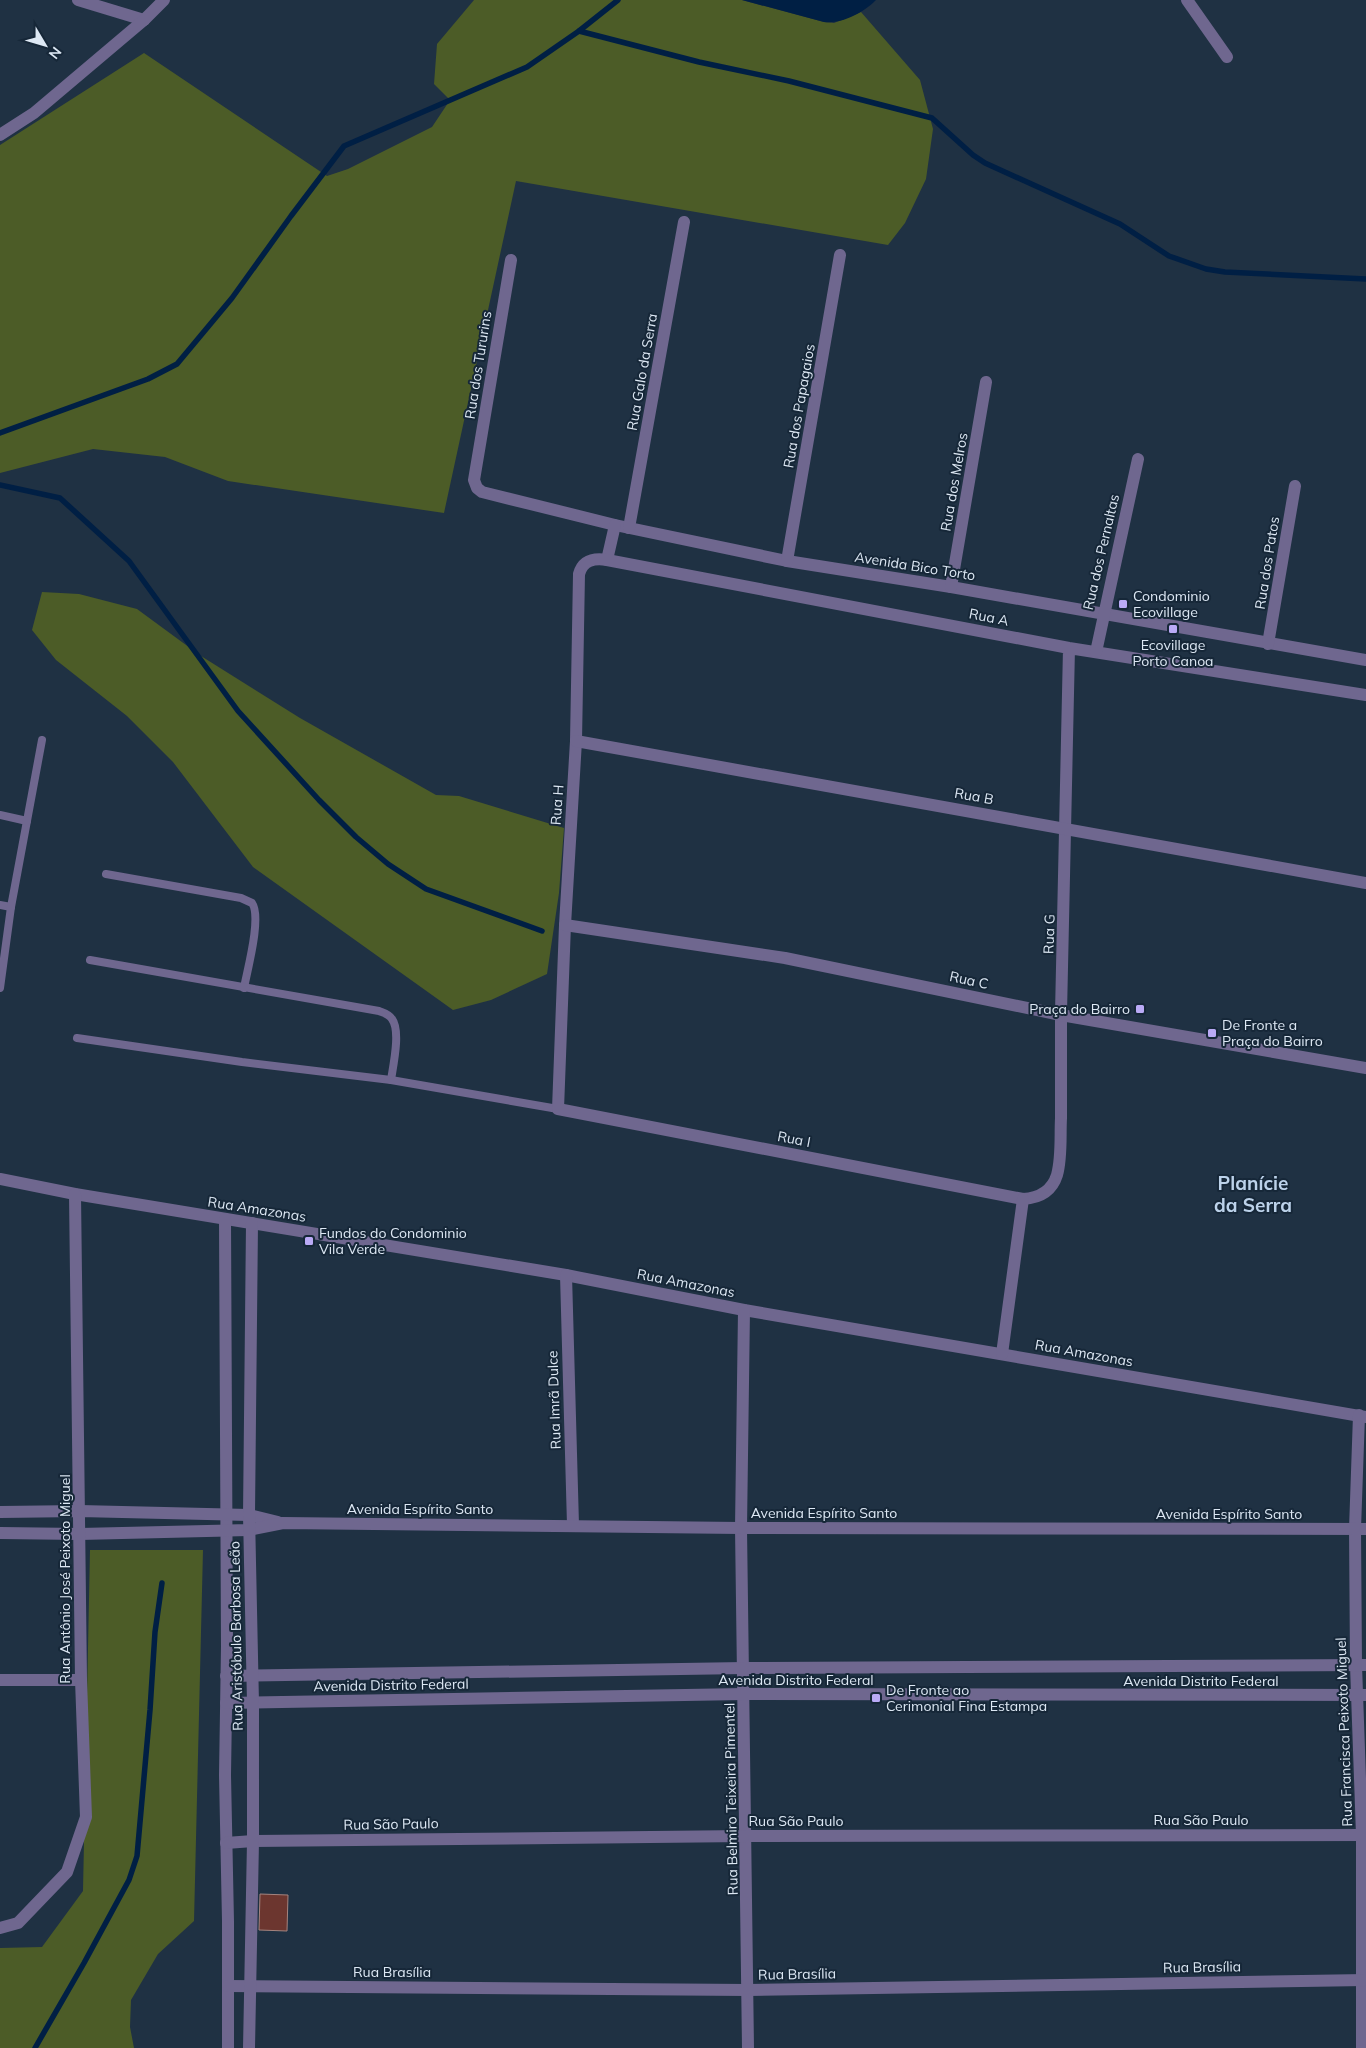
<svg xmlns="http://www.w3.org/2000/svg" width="1366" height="2048" font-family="Mulish,sans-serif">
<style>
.forest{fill:#4c5c27}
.water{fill:#001f44}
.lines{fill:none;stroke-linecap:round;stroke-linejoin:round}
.stream{stroke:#001f44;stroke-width:5.5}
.building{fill:#6c362f;stroke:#a4847f}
.lane{stroke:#6f678f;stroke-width:8}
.street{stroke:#6f678f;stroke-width:12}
.poi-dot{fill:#baaaf6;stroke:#162738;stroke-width:2}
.labels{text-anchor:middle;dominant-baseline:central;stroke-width:4;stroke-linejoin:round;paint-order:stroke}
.street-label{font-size:14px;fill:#dde8f4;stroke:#162738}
.poi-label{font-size:14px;fill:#dde8f4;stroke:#162738;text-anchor:start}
.district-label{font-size:19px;font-weight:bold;fill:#bcd2ea;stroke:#162738}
</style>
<rect width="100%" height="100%" fill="#1f3143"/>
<!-- forest -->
<g class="forest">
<path d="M 474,0 L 742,0 L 824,22 L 834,23 L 861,12 L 920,80 L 933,129 L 926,179 L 905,223 L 888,245 L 516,181 L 444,513 L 228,481 L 165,457 L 93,449 L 0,473 L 0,145 L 144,53 L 327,176 L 348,169 L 432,127 L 450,100 L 434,84 L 437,44 Z"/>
<path d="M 42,592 L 79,594 L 137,609 L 201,656 L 300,718 L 436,795 L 459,796 L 564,828 L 559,893 L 547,974 L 491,1000 L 453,1010 L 253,867 L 173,762 L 127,716 L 56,660 L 32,630 Z"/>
<path d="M 90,1550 L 203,1550 L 194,1921 L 158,1954 L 131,2000 L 130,2027 L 134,2048 L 0,2048 L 0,1948 L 42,1947 L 83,1891 Z"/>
</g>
<!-- water -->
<path class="water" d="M 742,0 L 876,0 C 863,13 842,24 824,22 Z"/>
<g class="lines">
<!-- stream -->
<g class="stream">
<path d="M 579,31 L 699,62 L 789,81 L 932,118 L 973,155 L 985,163 L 1120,224 L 1169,256 L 1206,269 L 1225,272 L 1366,279"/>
<path d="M 0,433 L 148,379 L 177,364 L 232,298 L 291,216 L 344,146 L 527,67 L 579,31 L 618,0"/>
<path d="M 0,485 L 60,498 L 129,561 L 238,711 L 319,800 L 356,837 L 388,864 L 426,889 L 542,931"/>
<path d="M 35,2048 L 84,1963 L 129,1880 L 137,1856 L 150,1710 L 155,1632 L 162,1583"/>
</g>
</g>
<!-- building -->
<path class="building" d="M 260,1894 L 288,1895 L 287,1931 L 259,1930 Z"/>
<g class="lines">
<!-- lane -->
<g class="lane">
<path d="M 0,815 L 27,821"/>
<path d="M 106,874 L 241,898 L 252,903 C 262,917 247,971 244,988"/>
<path d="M 0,905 L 11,907"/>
<path d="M 90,960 L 379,1011 C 384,1013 389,1014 392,1019 C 401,1031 393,1066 391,1080"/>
<path d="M 0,988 L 11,907 L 42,740"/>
<path d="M 77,1038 L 242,1062 L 391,1080 L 558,1109"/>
</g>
<!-- street -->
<g class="street">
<path d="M 78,0 L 144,20"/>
<path d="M 1187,0 L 1227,57"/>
<path d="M 0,135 L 34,113 L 144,20 L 164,0"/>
<path d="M 511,260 L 474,480 L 477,488 L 482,492 L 615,525 L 787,561 L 951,587 L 1366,660"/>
<path d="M 629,528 L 684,222"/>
<path d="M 607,560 L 615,525"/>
<path d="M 787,561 L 840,255"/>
<path d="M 951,587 L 986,382"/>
<path d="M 1268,644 L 1295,486"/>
<path d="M 1069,648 C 1067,770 1063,893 1061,1016 C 1061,1050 1061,1084 1061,1118 C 1060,1136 1062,1157 1057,1175 C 1052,1191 1040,1198 1023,1199 L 558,1109 L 565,925 L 576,741 L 579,574 C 583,560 594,558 607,560 L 1069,648 L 1366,695"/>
<path d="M 1096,652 L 1138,459"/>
<path d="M 576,741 L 1366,883"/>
<path d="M 565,925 L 785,958 L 1061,1015 L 1366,1068"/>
<path d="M 0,1179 L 75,1194 L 566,1275 L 744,1310 L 1366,1417"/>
<path d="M 225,1219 L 227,1646 L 225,1775 L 228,1921 L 228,2048"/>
<path d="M 566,1275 L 573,1525"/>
<path d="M 744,1310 L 741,1528 L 748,2048"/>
<path d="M 1002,1354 L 1023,1199"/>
<path d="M 1359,1415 L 1355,1529 L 1356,1665 L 1362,1835 L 1362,2048"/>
<path d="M 0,1512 L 80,1511 L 249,1515 L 278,1522"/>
<path d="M 0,1533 L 80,1534 L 249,1530 L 283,1523 L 741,1528 L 1366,1529"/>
<path d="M 226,1676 L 744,1668 L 1366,1665"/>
<path d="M 0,1680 L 81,1680"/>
<path d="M 226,1703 L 744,1694 L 1366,1695"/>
<path d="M 226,1843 L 253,1841 L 746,1836 L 1366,1835"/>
<path d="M 0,1928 L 18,1923 L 67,1872 L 86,1817 L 81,1680 L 75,1194"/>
<path d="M 228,1986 L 748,1990 L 1366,1980"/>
<path d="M 249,2048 L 253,1841 L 253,1703 L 249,1515 L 252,1223"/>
</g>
</g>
<!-- markers -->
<g class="poi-dot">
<rect x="1118" y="599" width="10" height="10" rx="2.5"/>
<rect x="1168" y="624" width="10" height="10" rx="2.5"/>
<rect x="1135" y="1004" width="10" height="10" rx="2.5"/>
<rect x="1207" y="1028" width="10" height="10" rx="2.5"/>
<rect x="304" y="1236" width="10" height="10" rx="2.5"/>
<rect x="871" y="1693" width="10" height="10" rx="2.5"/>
</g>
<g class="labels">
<!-- street labels -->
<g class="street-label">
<text transform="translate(478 365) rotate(-81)">Rua dos Tururins</text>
<text transform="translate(642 372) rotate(-80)">Rua Galo da Serra</text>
<text transform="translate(799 406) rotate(-80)">Rua dos Papagaios</text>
<text transform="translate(954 482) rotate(-80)">Rua dos Melros</text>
<text transform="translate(1101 552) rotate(-77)">Rua dos Pernaltas</text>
<text transform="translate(1267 563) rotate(-81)">Rua dos Patos</text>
<text transform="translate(915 566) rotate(9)">Avenida Bico Torto</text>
<text transform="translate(989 617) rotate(11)">Rua A</text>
<text transform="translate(974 796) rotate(10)">Rua B</text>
<text transform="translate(557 805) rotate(-86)">Rua H</text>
<text transform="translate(1049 934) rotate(-88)">Rua G</text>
<text transform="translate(969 980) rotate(12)">Rua C</text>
<text transform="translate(794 1139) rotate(11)">Rua I</text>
<text transform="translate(257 1209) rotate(9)">Rua Amazonas</text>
<text transform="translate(686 1283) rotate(11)">Rua Amazonas</text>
<text transform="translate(1084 1353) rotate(10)">Rua Amazonas</text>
<text transform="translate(554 1400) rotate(-92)">Rua Imrã Dulce</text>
<text x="420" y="1509">Avenida Espírito Santo</text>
<text x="824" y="1513">Avenida Espírito Santo</text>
<text x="1229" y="1514">Avenida Espírito Santo</text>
<text transform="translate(65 1579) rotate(-90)">Rua Antônio José Peixoto Miguel</text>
<text transform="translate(236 1636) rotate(-91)">Rua Aristóbulo Barbosa Leão</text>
<text x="796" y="1680">Avenida Distrito Federal</text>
<text x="1201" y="1681">Avenida Distrito Federal</text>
<text transform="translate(391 1685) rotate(-1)">Avenida Distrito Federal</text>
<text transform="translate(1344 1732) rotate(-92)">Rua Francisca Peixoto Miguel</text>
<text transform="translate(731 1799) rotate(-91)">Rua Belmiro Teixeira Pimentel</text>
<text x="1201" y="1820">Rua São Paulo</text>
<text x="796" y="1821">Rua São Paulo</text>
<text transform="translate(391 1824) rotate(-1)">Rua São Paulo</text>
<text transform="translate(1202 1967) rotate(-1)">Rua Brasília</text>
<text x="392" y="1972">Rua Brasília</text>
<text transform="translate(797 1974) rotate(-1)">Rua Brasília</text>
</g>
<!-- poi labels -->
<g class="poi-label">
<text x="1133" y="596">Condominio<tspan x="1133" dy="16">Ecovillage</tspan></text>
<text x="1173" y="645" text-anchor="middle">Ecovillage<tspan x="1173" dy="16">Porto Canoa</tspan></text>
<text x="1130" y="1009" text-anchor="end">Praça do Bairro</text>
<text x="1222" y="1025">De Fronte a<tspan x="1222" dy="16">Praça do Bairro</tspan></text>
<text x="319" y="1233">Fundos do Condominio<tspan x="319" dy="16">Vila Verde</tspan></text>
<text x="886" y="1690">De Fronte ao<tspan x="886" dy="16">Cerimonial Fina Estampa</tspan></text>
</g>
<!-- district labels -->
<g class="district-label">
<text x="1253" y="1183">Planície<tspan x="1253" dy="22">da Serra</tspan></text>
</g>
</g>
<!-- north arrow -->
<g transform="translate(45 45) rotate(128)" stroke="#162738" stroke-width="4" paint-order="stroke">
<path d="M0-4L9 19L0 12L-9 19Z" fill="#dde8f4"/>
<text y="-8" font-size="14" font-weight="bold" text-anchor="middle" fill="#dde8f4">N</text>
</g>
</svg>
